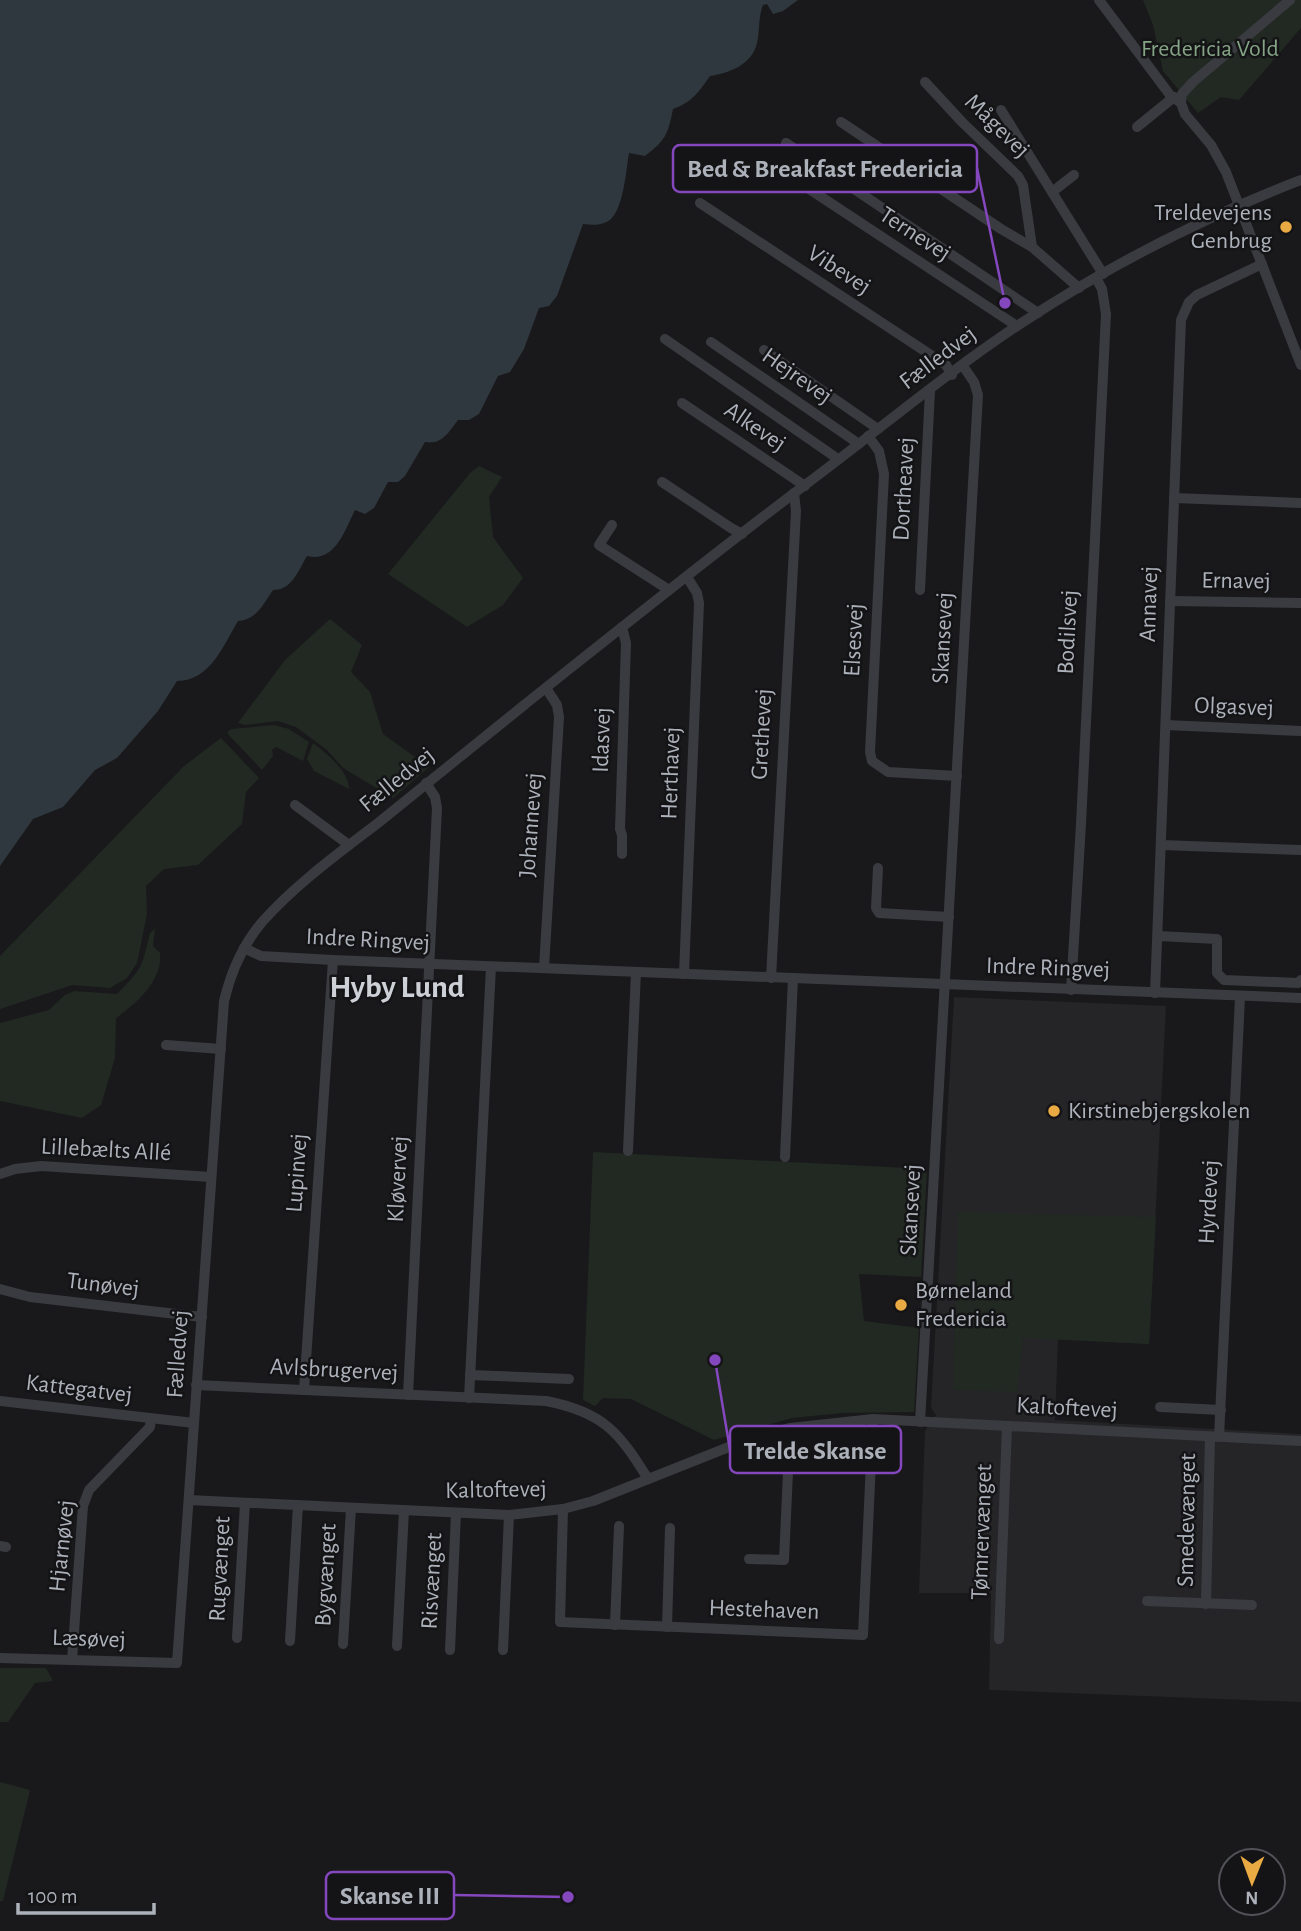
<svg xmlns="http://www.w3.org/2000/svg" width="1301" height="1931" font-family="'Alegreya Sans',sans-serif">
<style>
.built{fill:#252528}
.green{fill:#212922}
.water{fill:#2f383f}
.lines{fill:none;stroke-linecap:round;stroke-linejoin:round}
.minor{stroke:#3a3b40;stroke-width:10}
.poi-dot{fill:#e9aa43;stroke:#141416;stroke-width:2.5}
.labels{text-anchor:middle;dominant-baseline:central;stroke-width:5;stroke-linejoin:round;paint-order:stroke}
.park-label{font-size:24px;fill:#84a485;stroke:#141416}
.street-label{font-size:24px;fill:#acb1ba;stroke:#141416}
.poi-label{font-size:24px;fill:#acb1ba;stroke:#141416;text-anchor:start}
.district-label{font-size:32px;font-weight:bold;fill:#cdd0d6;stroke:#141416}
.leader{fill:none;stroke:#8547be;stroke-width:2.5}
.callout-dot{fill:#8547be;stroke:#141416;stroke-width:2.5}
.callout{fill:#141416;stroke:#8547be;stroke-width:2.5}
.callout-label{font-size:26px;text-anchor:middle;font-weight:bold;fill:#acb1ba}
</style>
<rect width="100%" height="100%" fill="#19191b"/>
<!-- built -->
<path class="built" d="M 954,997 L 1166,1006 L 1149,1344 L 1058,1339 L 1055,1420 L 1301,1434 L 1301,1702 L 989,1690 L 991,1593 L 919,1593 L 925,1431 L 936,1415 L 931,1408 Z"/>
<!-- green -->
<g class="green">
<path d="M 1143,0 L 1301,0 L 1301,28 L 1239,100 L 1221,97 L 1198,113 L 1163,71 L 1153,25 Z"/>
<path d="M 479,466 L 502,477 L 489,497 L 493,537 L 523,578 L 503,605 L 467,627 L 388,574 L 470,473 Z"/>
<path d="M 330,619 L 362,645 L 351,672 L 370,692 L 383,734 L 429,767 L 393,798 L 343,768 L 327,750 L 296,727 L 278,721 L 245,725 L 238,723 L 285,660 Z"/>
<path d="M 274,725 L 289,729 L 309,742 L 303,761 L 276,747 L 272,750 L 273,756 L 262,770 L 227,733 L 231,729 Z"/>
<path d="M 221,738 L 259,778 L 246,792 L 242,824 L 198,865 L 164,869 L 146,886 L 147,914 L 137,963 L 127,978 L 110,988 L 72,985 L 0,1009 L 0,956 L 184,766 Z"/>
<path d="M 313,743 C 327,754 349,771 349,789 L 314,771 L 307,759 Z"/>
<path d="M 155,929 L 153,946 L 160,953 C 163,980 137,1003 116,1018 L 115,1058 L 101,1105 L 82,1118 L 0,1101 L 0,1023 L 49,1010 L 65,995 L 74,991 L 117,994 C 142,969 142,967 150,933 Z"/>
<path d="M 593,1152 L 927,1169 L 921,1277 L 859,1274 L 864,1321 L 919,1328 L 914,1412 L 842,1413 L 792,1418 L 714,1440 L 631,1399 L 603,1398 L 595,1406 L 583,1400 Z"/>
<path d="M 958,1212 L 1156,1217 L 1149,1344 L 1023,1338 L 1017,1392 L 953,1390 Z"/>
<path d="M 0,1668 L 46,1668 L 53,1681 L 35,1683 L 8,1722 L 0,1722 Z"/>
<path d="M 0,1782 L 30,1790 L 3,1901 L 0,1901 Z"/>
</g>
<!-- water -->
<path class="water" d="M 0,0 L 798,0 L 783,11 L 773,14 L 767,4 L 763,5 C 758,17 760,31 757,43 C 752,65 729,73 710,76 C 699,92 691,103 673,109 C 668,134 666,140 645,156 L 629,153 C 626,170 624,206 611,219 C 603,226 593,225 583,224 L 557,296 L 549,306 L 539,308 L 524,349 L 510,372 L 498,376 L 479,414 L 469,420 L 458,420 C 448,433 442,445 425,442 L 405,476 L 398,482 L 388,482 L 374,508 L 365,514 L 355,510 C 345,530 335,563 307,556 C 298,571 292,590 273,590 C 263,605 256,620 238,621 C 223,646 210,681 177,681 L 158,711 L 117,758 L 95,770 L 63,807 L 33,819 L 0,866 Z"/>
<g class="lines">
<!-- minor -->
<g class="minor">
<path d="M 1099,0 L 1170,95 L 1181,103 L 1185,114 L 1211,145 L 1226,172 L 1301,365"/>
<path d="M 925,82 L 962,122 L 1018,176 L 1023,185 L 1032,247"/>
<path d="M 1181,103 L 1182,94 L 1193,82 L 1290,0"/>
<path d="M 1001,110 L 1103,274"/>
<path d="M 841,122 L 1001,229 L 1032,247 L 1079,288"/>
<path d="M 1137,127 L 1174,97"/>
<path d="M 786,143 L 1038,313"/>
<path d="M 791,177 L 1017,326"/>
<path d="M 1052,192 L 1074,175"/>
<path d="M 700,203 L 946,365 L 952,375"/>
<path d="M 665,339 L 838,459"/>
<path d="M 711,342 L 859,444"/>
<path d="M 764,350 L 878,429"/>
<path d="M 682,403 L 805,486"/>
<path d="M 868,436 L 879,451 L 884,474 L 870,752 L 872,761 L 888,772 L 957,776"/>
<path d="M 662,482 L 731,528 L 742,534"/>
<path d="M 1174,498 L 1301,503"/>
<path d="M 612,525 L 599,545 L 669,590"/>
<path d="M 920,590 L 930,391"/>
<path d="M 1170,601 L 1301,603"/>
<path d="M 622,627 L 626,643 L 620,829 L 622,835 L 622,854"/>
<path d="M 1166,725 L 1301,731"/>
<path d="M 295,805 L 349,845"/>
<path d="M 1161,845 L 1301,850"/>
<path d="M 878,868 L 876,908 L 879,913 L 949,917"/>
<path d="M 1158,936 L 1217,939 L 1217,973 L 1224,980 L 1298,983 L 1301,980"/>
<path d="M 244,948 L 261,956 L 333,960 L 1301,998"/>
<path d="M 544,968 L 559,717 L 557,705 L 546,688"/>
<path d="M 684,974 L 699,603 L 697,593 L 687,577"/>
<path d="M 771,978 L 796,511 L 794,493"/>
<path d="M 1071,990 L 1081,824 L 1106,314 L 1102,289 L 1096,278"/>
<path d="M 1155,993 L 1181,320 L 1189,302 L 1197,295 L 1262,264"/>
<path d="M 166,1045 L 221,1049"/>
<path d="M 628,1151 L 636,972"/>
<path d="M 785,1157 L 793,978"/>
<path d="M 0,1174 L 15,1169 L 41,1166 L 211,1177"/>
<path d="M 0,1289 L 30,1297 L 202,1317"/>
<path d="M 470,1375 L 569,1379"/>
<path d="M 196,1385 L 546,1401 C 603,1412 619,1432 648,1479"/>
<path d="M 304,1390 L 333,960"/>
<path d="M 408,1395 L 437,808 L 435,797 L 426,783"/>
<path d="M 469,1398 L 491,967"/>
<path d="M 0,1401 L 194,1423"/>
<path d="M 1160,1407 L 1221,1410"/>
<path d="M 920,1422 L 978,395 L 974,382 L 963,366"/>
<path d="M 1219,1437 L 1240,997"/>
<path d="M 189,1500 L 509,1515 L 563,1509 L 593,1501 L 754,1437 L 790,1428 L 873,1419 L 1301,1441"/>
<path d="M 563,1509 L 560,1622 L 863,1635 L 873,1419"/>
<path d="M 0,1546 L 6,1547"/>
<path d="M 749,1559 L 784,1560 L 790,1428"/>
<path d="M 1147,1601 L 1252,1605"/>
<path d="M 1206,1604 L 1210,1437"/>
<path d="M 615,1625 L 619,1526"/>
<path d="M 667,1627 L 670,1528"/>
<path d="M 237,1638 L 245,1503"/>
<path d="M 999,1639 L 1007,1426"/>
<path d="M 290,1641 L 298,1505"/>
<path d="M 343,1644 L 351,1508"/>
<path d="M 397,1646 L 404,1510"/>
<path d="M 450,1650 L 456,1513"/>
<path d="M 503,1650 L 509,1515"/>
<path d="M 0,1658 L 177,1663 L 224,1001 C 231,972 243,944 263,921 C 296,884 339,853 378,823 C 426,784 474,745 523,706 C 616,632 709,557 805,485 C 876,432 946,373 1020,324 C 1108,266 1202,218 1301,180"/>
<path d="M 72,1660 L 83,1506 L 89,1490 L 150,1427 L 151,1419"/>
</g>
</g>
<!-- markers -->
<g class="poi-dot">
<circle cx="1286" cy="227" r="7"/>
<circle cx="1054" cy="1111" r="7"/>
<circle cx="901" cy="1305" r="7"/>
</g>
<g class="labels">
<!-- park labels -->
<g class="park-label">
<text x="1210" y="49">Fredericia Vold</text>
</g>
<!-- street labels -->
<g class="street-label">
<text transform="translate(997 126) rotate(44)">Mågevej</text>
<text transform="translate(915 234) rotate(33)">Ternevej</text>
<text transform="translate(839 270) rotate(33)">Vibevej</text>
<text transform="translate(938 358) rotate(-37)">Fælledvej</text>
<text transform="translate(797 376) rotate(35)">Hejrevej</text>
<text transform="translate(755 427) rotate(34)">Alkevej</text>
<text transform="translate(904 489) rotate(-87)">Dortheavej</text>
<text transform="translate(1236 581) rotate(1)">Ernavej</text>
<text transform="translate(1149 604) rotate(-88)">Annavej</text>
<text transform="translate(1068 632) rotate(-87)">Bodilsvej</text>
<text transform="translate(943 638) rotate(-87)">Skansevej</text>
<text transform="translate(854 640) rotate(-87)">Elsesvej</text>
<text transform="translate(1234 707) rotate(2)">Olgasvej</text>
<text transform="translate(762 734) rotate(-87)">Grethevej</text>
<text transform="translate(602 740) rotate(-88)">Idasvej</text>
<text transform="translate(671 773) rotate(-88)">Herthavej</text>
<text transform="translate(397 780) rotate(-39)">Fælledvej</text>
<text transform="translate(531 825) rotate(-86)">Johannevej</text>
<text transform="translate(368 940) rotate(3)">Indre Ringvej</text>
<text transform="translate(1048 968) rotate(2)">Indre Ringvej</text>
<text transform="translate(106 1150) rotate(3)">Lillebælts Allé</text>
<text transform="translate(297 1173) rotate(-86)">Lupinvej</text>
<text transform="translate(398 1179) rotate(-87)">Kløvervej</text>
<text transform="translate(1209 1202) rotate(-87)">Hyrdevej</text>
<text transform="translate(911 1210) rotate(-87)">Skansevej</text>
<text transform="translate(103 1285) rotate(7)">Tunøvej</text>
<text transform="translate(178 1354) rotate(-86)">Fælledvej</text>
<text transform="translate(334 1370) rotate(3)">Avlsbrugervej</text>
<text transform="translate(79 1389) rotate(7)">Kattegatvej</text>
<text transform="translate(1067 1408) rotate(3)">Kaltoftevej</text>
<text transform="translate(496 1490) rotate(-1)">Kaltoftevej</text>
<text transform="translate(1187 1520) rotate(-89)">Smedevænget</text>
<text transform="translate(982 1532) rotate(-88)">Tømrervænget</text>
<text transform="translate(62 1546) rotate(-84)">Hjarnøvej</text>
<text transform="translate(220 1569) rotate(-87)">Rugvænget</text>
<text transform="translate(326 1575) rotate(-87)">Bygvænget</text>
<text transform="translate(432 1581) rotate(-87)">Risvænget</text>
<text transform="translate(764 1610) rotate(2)">Hestehaven</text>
<text transform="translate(89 1639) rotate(2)">Læsøvej</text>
</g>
<!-- poi labels -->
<g class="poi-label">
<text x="1272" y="213" text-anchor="end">Treldevejens<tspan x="1272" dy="28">Genbrug</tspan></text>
<text x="1068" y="1111">Kirstinebjergskolen</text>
<text x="915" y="1291">Børneland<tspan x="915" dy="28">Fredericia</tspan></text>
</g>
<!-- district labels -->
<g class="district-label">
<text x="397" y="987">Hyby Lund</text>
</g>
</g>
<!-- callouts -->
<path class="leader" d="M1005 303L977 168M715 1360L730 1450M568 1897L454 1895"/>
<g class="callout-dot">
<circle cx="1005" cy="303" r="7"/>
<circle cx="715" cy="1360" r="7"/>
<circle cx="568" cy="1897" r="7"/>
</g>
<g class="callout">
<rect x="673" y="145" width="304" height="47" rx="7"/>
<rect x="730" y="1426" width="171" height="47" rx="7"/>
<rect x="326" y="1872" width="128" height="47" rx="7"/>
</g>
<g class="callout-label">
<text x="825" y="177">Bed &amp; Breakfast Fredericia</text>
<text x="815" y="1459">Trelde Skanse</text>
<text x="390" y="1904">Skanse III</text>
</g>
<!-- north arrow -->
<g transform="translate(1252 1882) rotate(181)"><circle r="33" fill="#141416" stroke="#515358" stroke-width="2"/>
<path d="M0-5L12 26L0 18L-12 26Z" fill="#e9aa43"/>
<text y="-10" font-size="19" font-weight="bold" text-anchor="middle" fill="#acb1ba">N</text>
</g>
<!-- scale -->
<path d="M18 1903v10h136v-10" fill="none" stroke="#acb1ba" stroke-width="3.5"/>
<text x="28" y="1903" font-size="21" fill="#acb1ba" stroke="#141416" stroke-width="5" paint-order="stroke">100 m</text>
</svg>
